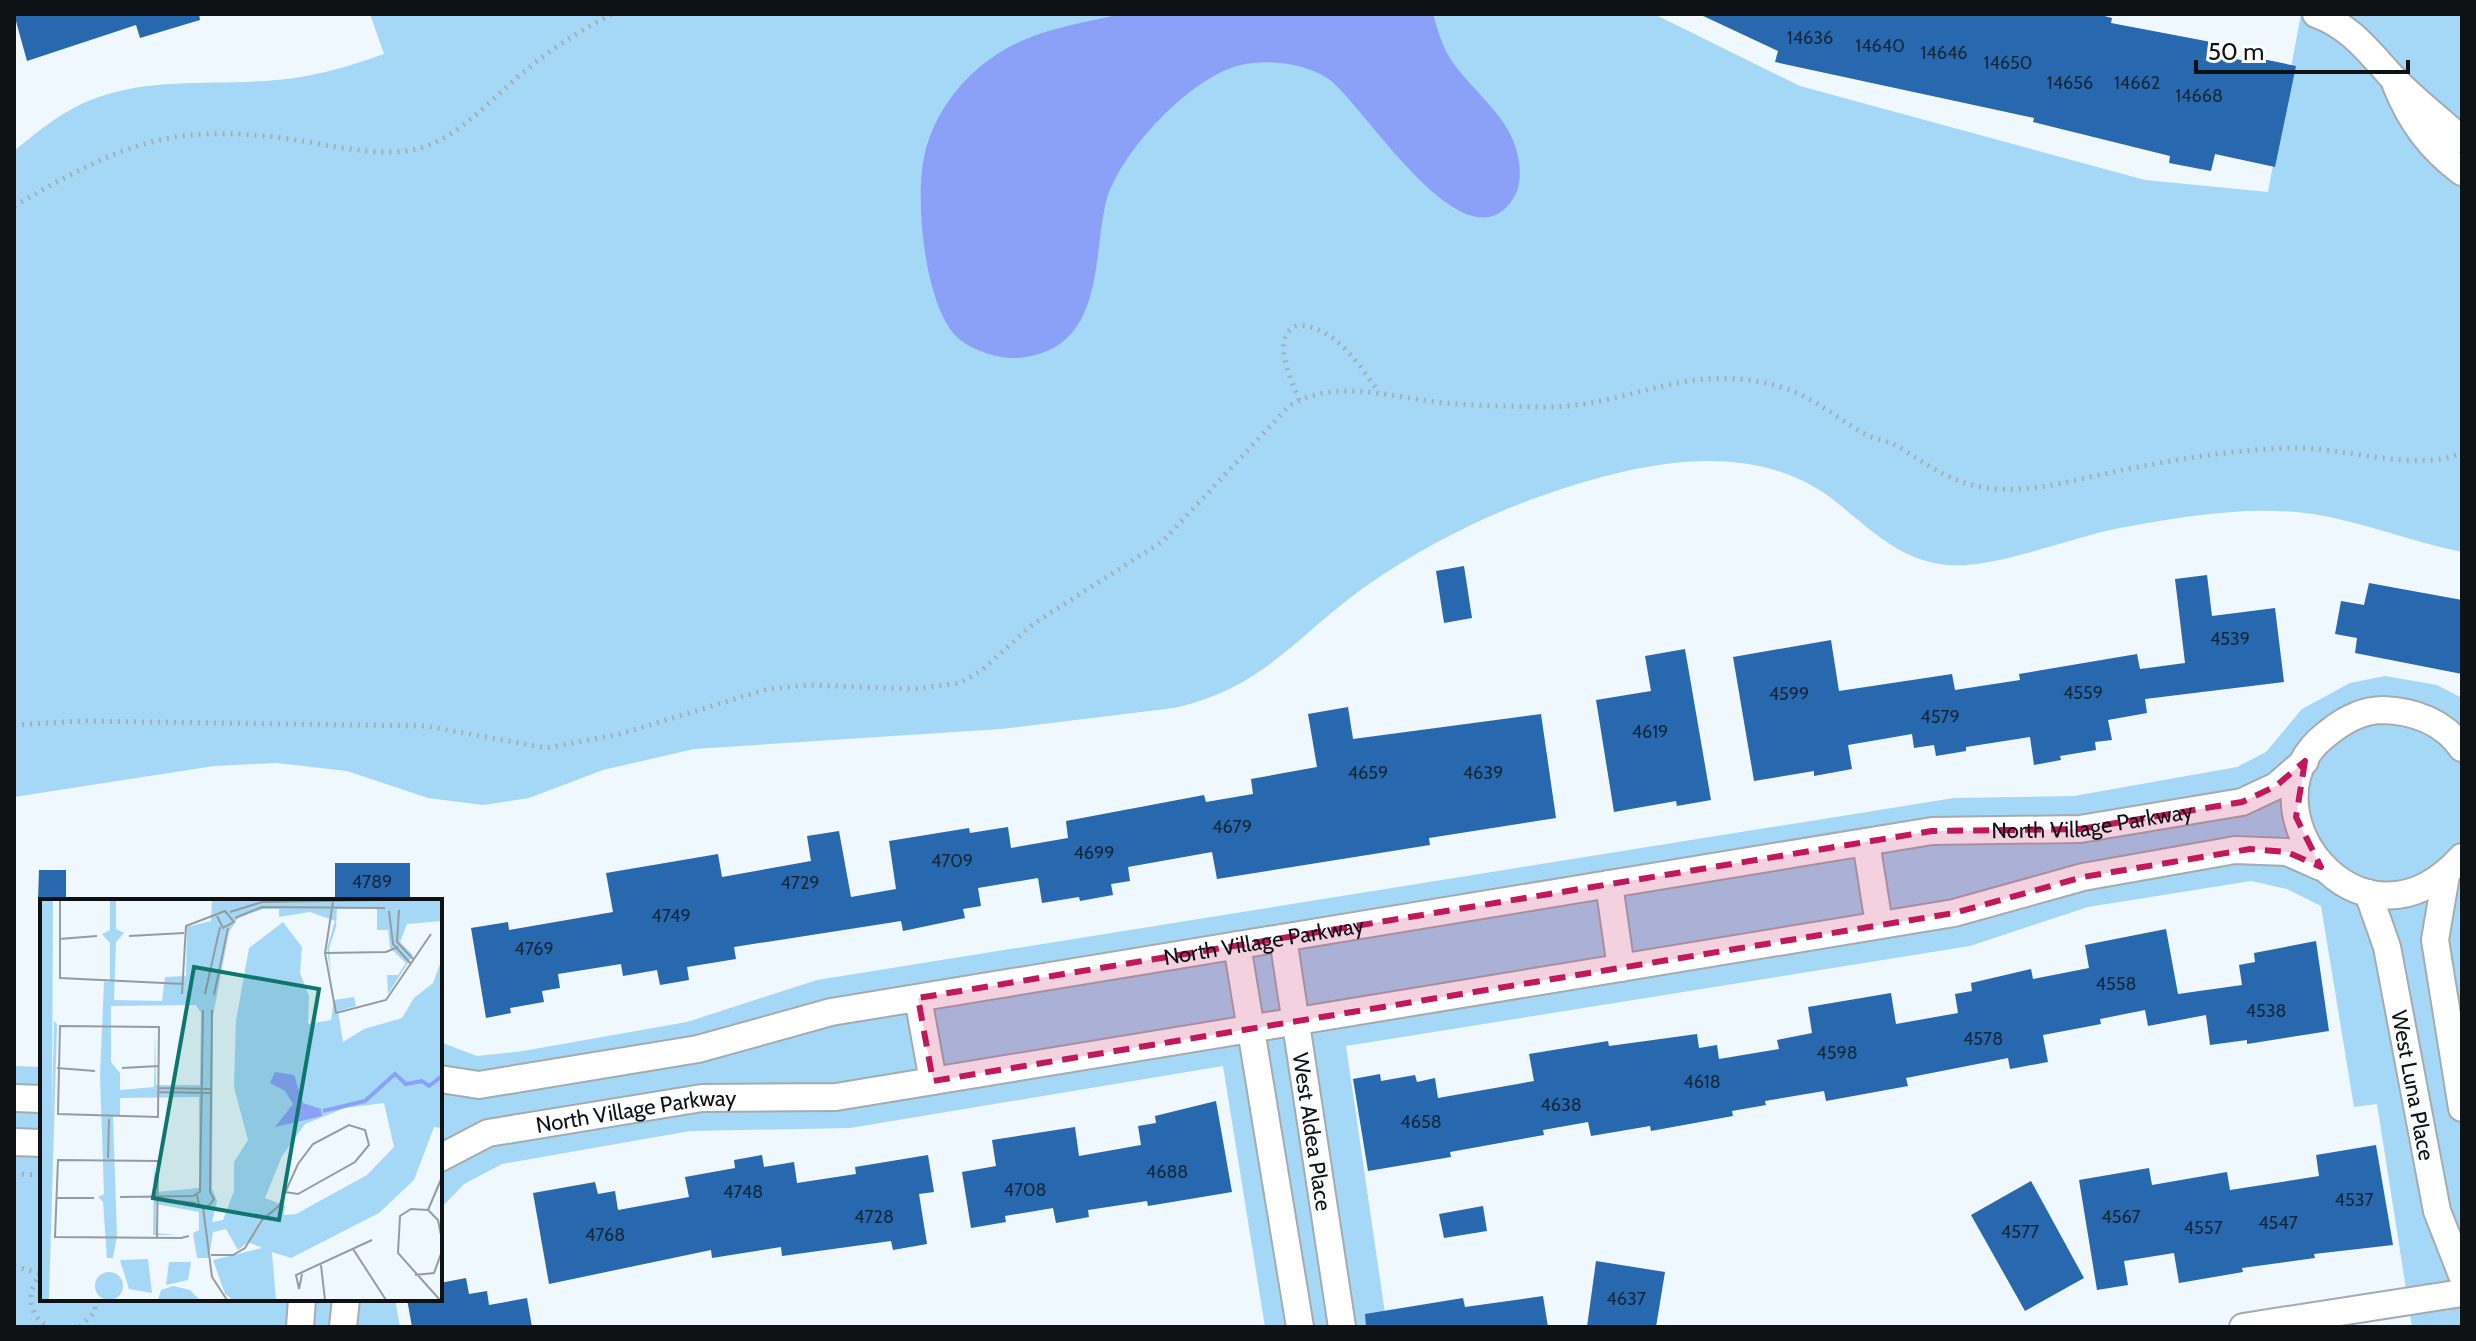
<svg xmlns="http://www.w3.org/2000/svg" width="2476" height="1341" font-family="Cabin,sans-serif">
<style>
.green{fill:#a5d8f6}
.water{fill:#8ba0f7}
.building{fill:#2868ae}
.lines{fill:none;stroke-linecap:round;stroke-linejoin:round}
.minor-casing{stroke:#a2acb1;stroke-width:30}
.path{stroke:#a7afb4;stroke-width:5;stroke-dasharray:2 6;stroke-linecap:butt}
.minor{stroke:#fff;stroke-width:26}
.marked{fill:#c2185b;fill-opacity:0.2;stroke:#c2185b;stroke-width:6;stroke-dasharray:16 10;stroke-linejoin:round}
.labels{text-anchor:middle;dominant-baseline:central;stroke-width:8;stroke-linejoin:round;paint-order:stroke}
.number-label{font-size:18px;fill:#14283a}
.street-label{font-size:22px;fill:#0e1214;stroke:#fff}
.inset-river{fill:none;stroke:#8ba0f7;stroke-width:4}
.inset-road{fill:none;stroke:#949ca0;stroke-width:2}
.view{fill:#0f766e;fill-opacity:0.15;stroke:#0f766e;stroke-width:4}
.inset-edge{fill:none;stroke:#0e1214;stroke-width:4}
</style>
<rect width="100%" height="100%" fill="#eef8fe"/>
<!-- green -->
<g class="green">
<path d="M 370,14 L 1654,14 L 1800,86 L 2145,180 L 2268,192 L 2301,14 L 2462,14 L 2462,552 C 2412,542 2364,522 2313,514 C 2251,505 2186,516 2125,527 C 2073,536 1996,569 1948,565 C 1902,561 1873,532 1840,505 C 1756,435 1641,462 1547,494 C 1484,515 1421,548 1366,586 C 1296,636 1264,688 1174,708 L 1001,729 L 694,749 L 603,770 L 529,798 L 483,805 L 428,798 L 347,771 L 277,763 L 214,766 L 14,797 L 14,151 C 39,130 65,109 96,98 C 151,78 208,85 265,81 C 305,79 346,68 384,54 Z"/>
<path d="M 2385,676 L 2437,685 L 2462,698 L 2462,1327 L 2412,1327 L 2377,1104 L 2354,1107 L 2321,906 L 2287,889 L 2251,881 L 2088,907 L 1970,946 L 1346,1046 L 1387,1327 L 1265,1327 L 1223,1066 L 850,1128 L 690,1131 L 502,1164 L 464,1184 L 440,1209 L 440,1042 L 477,1056 L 523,1051 L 687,1022 L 817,980 L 1954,798 L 2074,796 L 2237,767 L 2266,752 L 2302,709 L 2350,683 Z"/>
<path d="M 14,1066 L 42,1067 L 42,1299 L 395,1299 L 400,1327 L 14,1327 Z"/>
</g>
<!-- water -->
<path class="water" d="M 1121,14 L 1433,14 C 1437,28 1441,42 1448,55 C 1469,90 1511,115 1518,157 C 1521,170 1521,187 1513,199 C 1464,274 1360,98 1327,78 C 1303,63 1268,59 1241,65 C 1191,76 1119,153 1106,202 C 1092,261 1105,351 1017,358 C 999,359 969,350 956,336 C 924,303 914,196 925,153 C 932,122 951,93 974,72 C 1020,31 1065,27 1121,14 Z"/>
<!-- building -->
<g class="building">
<path d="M 14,14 L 199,14 L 200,20 L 140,38 L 136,25 L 27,61 Z"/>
<path d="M 1699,14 L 2097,14 L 2112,18 L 2111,23 L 2211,42 L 2209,54 L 2252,62 L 2253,57 L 2296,66 L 2275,167 L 2215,154 L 2211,171 L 2169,163 L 2170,156 L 2033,122 L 2034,118 L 1775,62 L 1778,51 Z"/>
<path d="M 1464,566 L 1472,618 L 1444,623 L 1436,571 Z"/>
<path d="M 2207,575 L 2212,616 L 2275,608 L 2284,682 L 2145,699 L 2147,713 L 2108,720 L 2112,740 L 2095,742 L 2096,750 L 2060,756 L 2061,760 L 2034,765 L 2030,737 L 1966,747 L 1966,751 L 1936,756 L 1934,745 L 1914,748 L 1912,734 L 1848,745 L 1852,769 L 1814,776 L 1814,771 L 1754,781 L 1733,657 L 1831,640 L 1839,691 L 1952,674 L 1955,690 L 2020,680 L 2019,674 L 2137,654 L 2140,669 L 2185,663 L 2175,579 Z"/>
<path d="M 2369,583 L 2462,600 L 2462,674 L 2355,653 L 2357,638 L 2335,634 L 2341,601 L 2364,605 Z"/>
<path d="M 1685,649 L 1711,800 L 1677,806 L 1676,801 L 1614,812 L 1596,700 L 1651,691 L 1645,656 Z"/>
<path d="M 1348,707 L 1353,739 L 1541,714 L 1556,818 L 1429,838 L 1430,845 L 1217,879 L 1212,852 L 1128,867 L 1130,881 L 1111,884 L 1113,895 L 1080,901 L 1079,897 L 1042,903 L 1038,878 L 978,888 L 981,906 L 963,909 L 965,918 L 903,931 L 901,921 L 734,947 L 736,959 L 687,967 L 689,980 L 660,985 L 657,970 L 623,976 L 621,964 L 558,974 L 560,988 L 542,991 L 544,1002 L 510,1008 L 511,1013 L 486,1018 L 471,928 L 508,922 L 509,930 L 613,912 L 606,873 L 718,854 L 722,877 L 811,861 L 807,836 L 839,831 L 851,897 L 896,889 L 889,841 L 969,828 L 970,833 L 1008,827 L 1011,848 L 1068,838 L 1066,821 L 1204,795 L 1206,802 L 1253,794 L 1251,779 L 1317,767 L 1308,714 Z"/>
<rect x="335" y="863" width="75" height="38"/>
<path d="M 39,870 L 66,870 L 66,901 L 38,901 Z"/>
<path d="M 2166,929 L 2178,994 L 2242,985 L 2239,965 L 2255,962 L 2254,953 L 2316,941 L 2329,1031 L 2247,1044 L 2247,1040 L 2210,1045 L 2206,1015 L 2148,1026 L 2145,1010 L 2100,1019 L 2101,1024 L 2043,1035 L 2048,1062 L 2010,1069 L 2008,1058 L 1906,1078 L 1908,1086 L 1826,1101 L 1824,1091 L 1765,1101 L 1766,1105 L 1732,1111 L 1733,1116 L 1651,1131 L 1650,1126 L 1591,1136 L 1588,1122 L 1543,1130 L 1544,1135 L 1450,1152 L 1451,1157 L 1368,1171 L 1353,1079 L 1380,1074 L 1381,1081 L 1415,1075 L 1417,1082 L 1435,1078 L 1438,1098 L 1534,1081 L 1529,1054 L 1608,1041 L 1609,1046 L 1697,1034 L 1699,1048 L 1717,1045 L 1719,1059 L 1779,1049 L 1777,1040 L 1812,1033 L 1808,1007 L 1891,993 L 1896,1024 L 1958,1013 L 1955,994 L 1972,991 L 1971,983 L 2031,969 L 2033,979 L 2089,968 L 2085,945 Z"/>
<path d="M 1216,1101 L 1232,1192 L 1148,1206 L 1147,1201 L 1088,1210 L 1089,1217 L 1056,1223 L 1053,1208 L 1005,1216 L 1006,1222 L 971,1228 L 962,1172 L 996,1166 L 992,1140 L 1075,1127 L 1079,1156 L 1141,1145 L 1138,1126 L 1156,1123 L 1155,1116 Z"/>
<path d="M 2376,1145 L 2393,1245 L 2314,1254 L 2315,1258 L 2242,1268 L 2243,1272 L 2179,1283 L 2174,1253 L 2124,1261 L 2128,1285 L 2097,1290 L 2079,1180 L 2149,1168 L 2152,1185 L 2227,1172 L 2230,1190 L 2319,1176 L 2316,1155 Z"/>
<path d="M 762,1155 L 764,1167 L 794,1162 L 797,1183 L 856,1174 L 855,1167 L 928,1155 L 934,1192 L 919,1194 L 927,1244 L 893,1250 L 891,1241 L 782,1256 L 781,1247 L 712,1258 L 711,1250 L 549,1284 L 533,1193 L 595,1182 L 598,1194 L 615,1191 L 618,1210 L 689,1197 L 685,1177 L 735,1168 L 734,1160 Z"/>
<path d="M 2031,1181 L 2084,1278 L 2025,1311 L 1971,1215 Z"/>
<path d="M 1483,1206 L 1487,1231 L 1444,1238 L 1439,1214 Z"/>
<path d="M 1596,1261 L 1665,1272 L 1656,1327 L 1587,1327 Z"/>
<path d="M 466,1278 L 469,1294 L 487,1291 L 489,1305 L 527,1298 L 532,1327 L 412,1327 L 407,1299 L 440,1299 L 440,1283 Z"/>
<path d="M 1543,1296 L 1548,1327 L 1366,1327 L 1365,1314 L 1463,1298 L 1465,1307 Z"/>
</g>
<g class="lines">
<defs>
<g id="minor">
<path d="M 2316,14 C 2350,26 2369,52 2392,77 C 2413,99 2439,119 2462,140"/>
<path d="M 2396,85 C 2411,122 2430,148 2462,172"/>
<path d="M 2462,748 C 2444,722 2414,711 2383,710 C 2362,710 2344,720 2328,733 C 2233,803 2360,971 2462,857"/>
<path d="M 1866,842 L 1879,924"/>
<path d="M 2446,875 L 2435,940 L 2462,1108"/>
<path d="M 1609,884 L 1621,968"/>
<path id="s1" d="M 2368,893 L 2387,947 L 2437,1211 L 2462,1275"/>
<path id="s2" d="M 1283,938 L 1342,1327"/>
<path d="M 1237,945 L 1300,1327"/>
<path d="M 918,998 L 933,1081"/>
<path id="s3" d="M 440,1079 L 479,1085 L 698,1049 L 831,1012 L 1932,831 L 2080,829 L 2242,802 L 2276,786 L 2305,761"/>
<path d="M 14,1098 L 42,1099"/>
<path d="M 14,1142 L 42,1143"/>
<path id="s4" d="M 440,1158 L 488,1133 L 702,1098 L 836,1097 L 1954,913 L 2083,877 L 2235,850 L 2287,852 L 2321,867"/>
<path d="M 300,1327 L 302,1299"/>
<path d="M 343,1327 L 346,1299"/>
<path d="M 2243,1327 L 2462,1293"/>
</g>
</defs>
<!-- minor casing -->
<use href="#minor" class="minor-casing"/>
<!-- path -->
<g class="path">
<path d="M 14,206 C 119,146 167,122 290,139 C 331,145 377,158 417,149 C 461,138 496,93 530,67 C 555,46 583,29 612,14"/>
<path d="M 1299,400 C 1292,380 1268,335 1299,325 C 1337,328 1358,364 1379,392"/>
<path d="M 14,725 L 81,721 L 425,726 L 547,748 L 620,734 L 768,689 L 809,685 L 914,689 L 960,683 L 981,671 L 1033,624 L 1163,541 L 1289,406 C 1337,377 1393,398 1444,403 C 1476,406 1509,406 1541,407 C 1631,408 1687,359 1781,387 C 1814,397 1836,418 1865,434 C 1876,440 1889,441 1899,447 C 1932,468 1958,487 1998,489 C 2037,491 2075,480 2113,472 C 2172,460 2234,449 2294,448 C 2342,447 2423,474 2462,452"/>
<path d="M 14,1174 L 42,1175"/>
<path d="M 14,1266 L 41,1274"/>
<path d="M 42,1274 C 25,1290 28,1314 47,1327"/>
<path d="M 80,1327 L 94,1313 L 97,1299"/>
</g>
<!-- minor -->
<use href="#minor" class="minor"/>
</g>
<!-- marked area -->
<path class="marked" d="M 2305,761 L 2296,817 L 2321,867 L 2287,852 L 2250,849 L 2083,877 L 1954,913 L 933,1081 L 918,998 L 1932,831 L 2080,829 L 2242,802 L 2276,786 Z"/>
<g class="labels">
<!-- number labels -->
<g class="number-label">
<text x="1810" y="38">14636</text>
<text x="1880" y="46">14640</text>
<text x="1944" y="53">14646</text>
<text x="2008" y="63">14650</text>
<text x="2070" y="83">14656</text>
<text x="2137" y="83">14662</text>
<text x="2199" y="96">14668</text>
<text x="2230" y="639">4539</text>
<text x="2083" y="693">4559</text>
<text x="1789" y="694">4599</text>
<text x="1940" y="717">4579</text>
<text x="1650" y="732">4619</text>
<text x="1368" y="773">4659</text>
<text x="1483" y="773">4639</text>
<text x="1232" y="827">4679</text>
<text x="1094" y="853">4699</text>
<text x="952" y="861">4709</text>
<text x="372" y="882">4789</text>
<text x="800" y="883">4729</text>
<text x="671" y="916">4749</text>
<text x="534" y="949">4769</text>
<text x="2116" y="984">4558</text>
<text x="2266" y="1011">4538</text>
<text x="1983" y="1039">4578</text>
<text x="1837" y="1053">4598</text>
<text x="1702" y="1082">4618</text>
<text x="1561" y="1105">4638</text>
<text x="1421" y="1122">4658</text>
<text x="1167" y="1172">4688</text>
<text x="1025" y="1190">4708</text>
<text x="743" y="1192">4748</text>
<text x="2354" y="1200">4537</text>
<text x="874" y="1217">4728</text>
<text x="2121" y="1217">4567</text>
<text x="2278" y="1223">4547</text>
<text x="2203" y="1228">4557</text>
<text x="2020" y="1232">4577</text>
<text x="605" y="1235">4768</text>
<text x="1626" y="1299">4637</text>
</g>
<!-- street labels -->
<g class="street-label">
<text stroke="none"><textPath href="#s3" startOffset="1676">North Village Parkway</textPath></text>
<text stroke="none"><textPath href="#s3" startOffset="838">North Village Parkway</textPath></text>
<text stroke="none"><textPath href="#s1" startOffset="198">West Luna Place</textPath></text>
<text stroke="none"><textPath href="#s4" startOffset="204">North Village Parkway</textPath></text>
<text stroke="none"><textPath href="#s2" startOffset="196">West Aldea Place</textPath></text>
</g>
</g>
<!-- overview -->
<g transform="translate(40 899)">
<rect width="402" height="402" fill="#eef8fe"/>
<path d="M 0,1 L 13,1 L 12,216 L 14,122 L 17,125 L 9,401 L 0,401 ZM 70,1 L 76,1 L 76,30 L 84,34 L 76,43 L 74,101 L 122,102 L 125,78 L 146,77 L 147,28 L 171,22 L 172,1 L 402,1 L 402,22 L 367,25 L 360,43 L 373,56 L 348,95 L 347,76 L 358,76 L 366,64 L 350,49 L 348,31 L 337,31 L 337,10 L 297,10 L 296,28 L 289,49 L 291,77 L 287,49 L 295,22 L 270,13 L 239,18 L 239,10 L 223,10 L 198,19 L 189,33 L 173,117 L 172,289 L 177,302 L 172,323 L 183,321 L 194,292 L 194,263 L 208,241 L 194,188 L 196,122 L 209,49 L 243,23 L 262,48 L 260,74 L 269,97 L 268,125 L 291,121 L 294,101 L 314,98 L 316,107 L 298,112 L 303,143 L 324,130 L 362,119 L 374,99 L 393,84 L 402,60 L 402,229 L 394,228 L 374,281 L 339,314 L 251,359 L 232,353 L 236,401 L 193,401 L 185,395 L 173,361 L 222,349 L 208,343 L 198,351 L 186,330 L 173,333 L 169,359 L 157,359 L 153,334 L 159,331 L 159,313 L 116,305 L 116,334 L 137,336 L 113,336 L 114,264 L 116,293 L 159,289 L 159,198 L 80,199 L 80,217 L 73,217 L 77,337 L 73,359 L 67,359 L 63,303 L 58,298 L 64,295 L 60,176 L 64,83 L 70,83 L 70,44 L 62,35 L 70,31 ZM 156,106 L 161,114 L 160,186 L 116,186 L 115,130 L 114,188 L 80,191 L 80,174 L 71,163 L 71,107 ZM 344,204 L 354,248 L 327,276 L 256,315 L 244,316 L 245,307 L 225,299 L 242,257 L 265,225 L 305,209 ZM 108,360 L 112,394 L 89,390 L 80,361 ZM 129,363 L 151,363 L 148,381 L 126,386 ZM55 387a14 14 0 1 1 28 0a14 14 0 1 1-28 0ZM 133,387 L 150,391 L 160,401 L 118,401 L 121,391 Z" fill="#a5d8f6" fill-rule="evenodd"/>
<path d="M 235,173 L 254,176 L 263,204 L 281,210 L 282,217 L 235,228 L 253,205 L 245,192 L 230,184 Z" fill="#8ba0f7"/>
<path class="inset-river" d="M 283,212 L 325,202 L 355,175 L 366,185 L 382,182 L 389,187 L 402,177M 0,315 L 0,1"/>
<path class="inset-road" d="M 20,1 L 20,79 L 144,85M 293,3 L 285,54 L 296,114 L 346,101 L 391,35M 359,11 L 357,43 L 374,61M 349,12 L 353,45 L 371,65M 190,13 L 222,3 L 345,1M 195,19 L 222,8 L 345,9M 89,37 L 144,34M 19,40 L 57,37M 285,54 L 346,53 L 358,48M 142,95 L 146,27 L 185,12 L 194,23 L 183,29 L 177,17M 165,95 L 180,28M 174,96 L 188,29M 20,127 L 119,128 L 118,218 L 18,215 ZM 17,169 L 55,172M 82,169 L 119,167M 119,189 L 171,190M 119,193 L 171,194M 68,259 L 69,220M 160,293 L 163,111M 170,293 L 172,111M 157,296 L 159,306 L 168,308 L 174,300 L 170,293M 80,298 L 153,297 L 161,292M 16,299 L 54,299M 119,300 L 156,304M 163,308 L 172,378 L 187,401M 388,311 L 402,278M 117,338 L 118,262 L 18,261 L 15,338 L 141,339 L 149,337M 313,350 L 346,401M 171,356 L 193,356 L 205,349 L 222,321 L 239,307 L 258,265 L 273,245 L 309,226 L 325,231 L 329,246 L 315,263 L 258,295 L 245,293M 281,366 L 285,401M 262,375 L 259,390 L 256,376 L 332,341M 375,376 L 394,374 L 402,352M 400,401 L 358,354 L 360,317 L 371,310 L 388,311 L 398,321 L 402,341"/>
<path class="view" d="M 154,68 L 279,90 L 239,321 L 113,299 Z"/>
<rect width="402" height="402" class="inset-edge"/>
</g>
<!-- border -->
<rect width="2476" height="1341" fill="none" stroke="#0e1214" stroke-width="32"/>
<!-- scale -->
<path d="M2196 60v12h212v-12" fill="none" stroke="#0e1214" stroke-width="4"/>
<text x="2208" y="60" font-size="24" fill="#0e1214" stroke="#ffffff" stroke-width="6" paint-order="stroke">50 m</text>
</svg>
